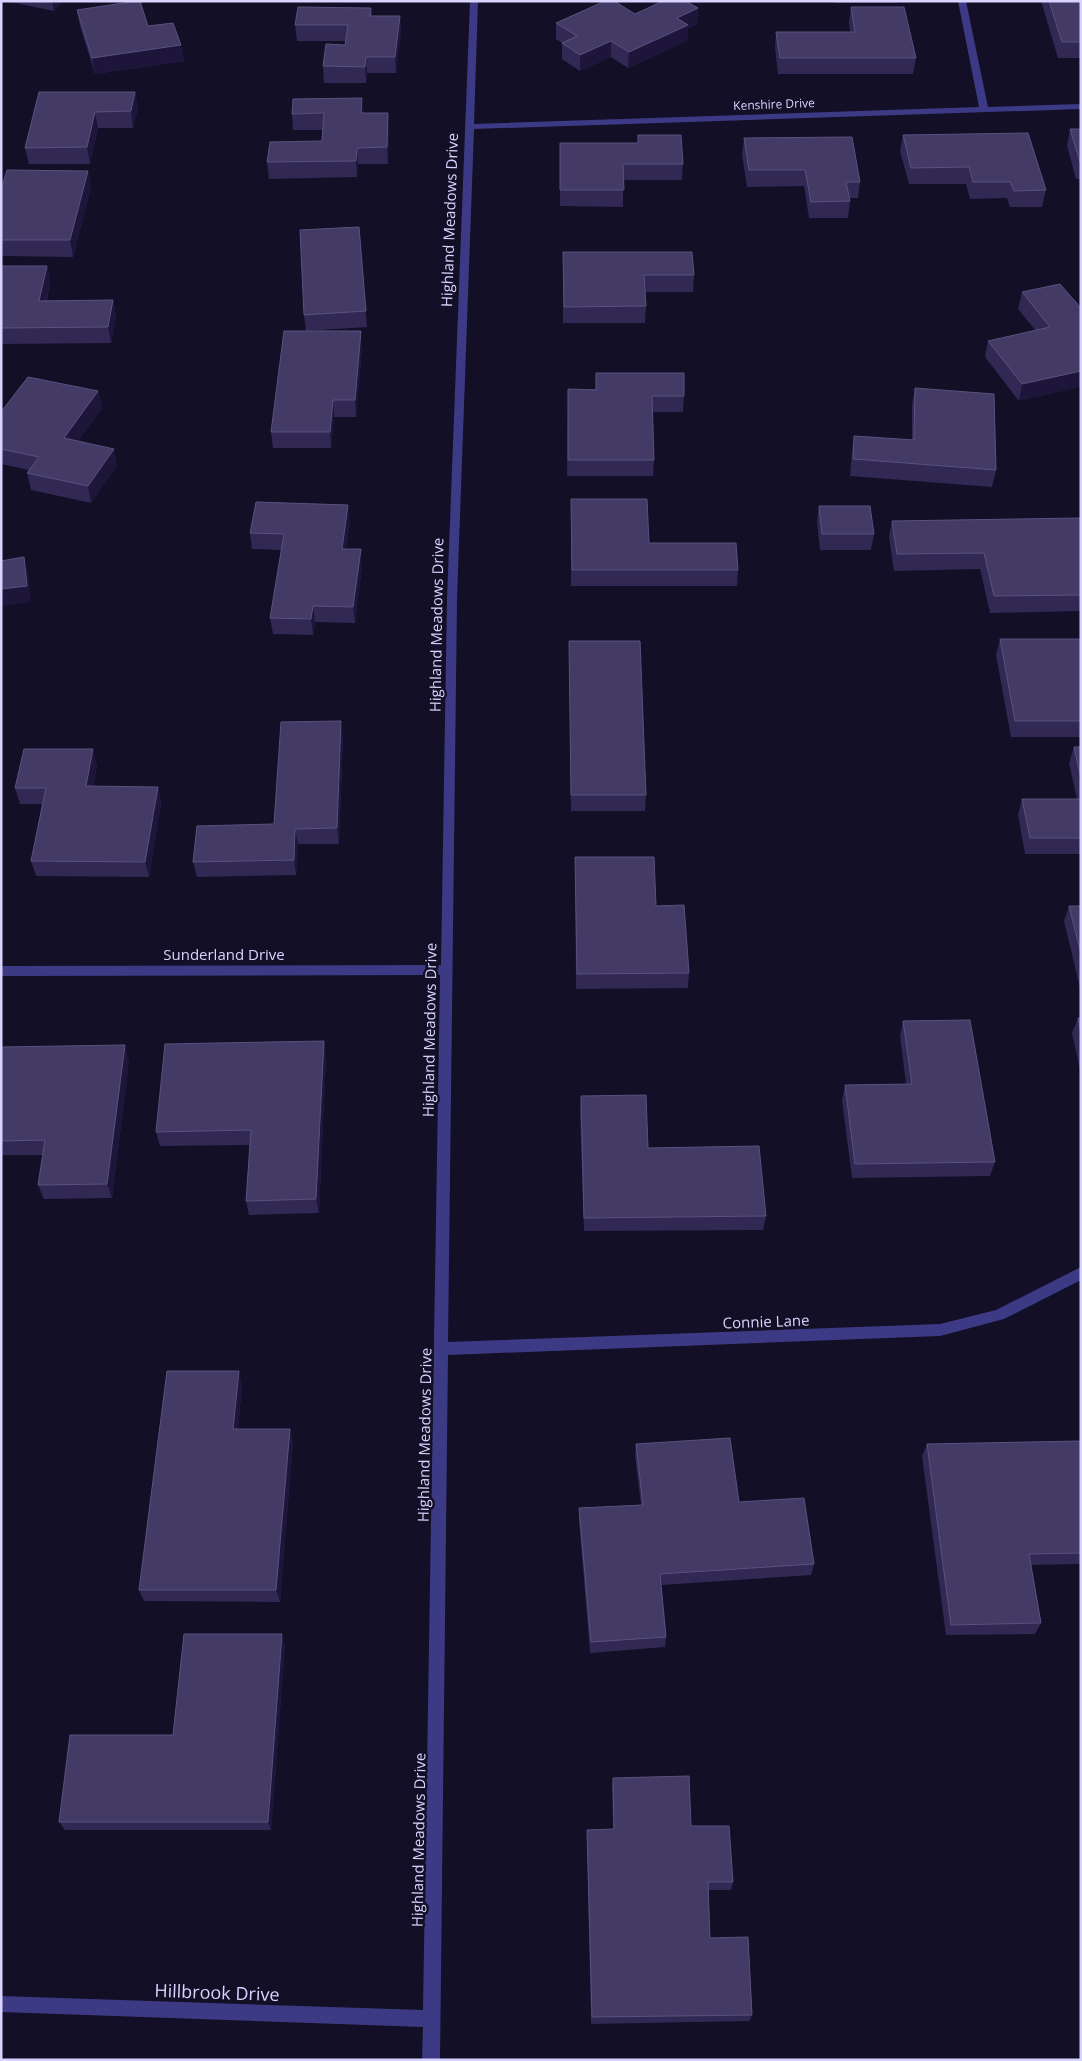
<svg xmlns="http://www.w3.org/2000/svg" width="1082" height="2061" font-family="'Open Sans',sans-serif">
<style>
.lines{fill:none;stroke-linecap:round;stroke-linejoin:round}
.minor{fill:#3d3a85;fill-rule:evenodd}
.wall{fill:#312854}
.shaded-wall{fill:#1d163a}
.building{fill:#433a66;stroke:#5a527e}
.labels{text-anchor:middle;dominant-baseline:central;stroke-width:5;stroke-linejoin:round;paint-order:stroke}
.far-street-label{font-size:12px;fill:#d9d4ff;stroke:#130f26}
.street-label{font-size:15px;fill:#d9d4ff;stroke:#130f26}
.near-street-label{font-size:18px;fill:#d9d4ff;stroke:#130f26}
</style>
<rect width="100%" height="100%" fill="#130f26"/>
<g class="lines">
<!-- minor -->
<path class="minor" d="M 470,1 L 478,1 L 474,124 L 979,107 L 958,1 L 966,1 L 988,107 L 1081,104 L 1081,109 L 474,129 L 457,599 L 448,1342 L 940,1324 L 996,1310 L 1081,1267 L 1081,1280 L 1004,1319 L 940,1336 L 448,1355 L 440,2060 L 422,2060 L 423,2027 L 1,2012 L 1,1996 L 423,2010 L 440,975 L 1,976 L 1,966 L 441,965 L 447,599 Z"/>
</g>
<!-- wall -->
<g class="wall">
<path d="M 6,1 L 63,1 L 54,11 Z"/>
<rect x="835" y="1" width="63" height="2"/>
<path d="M 1042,1 L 1081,1 L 1081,58 L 1058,58 L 1042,4 Z"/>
<path d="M 851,7 L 916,58 L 913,74 L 778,74 L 775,48 L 776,32 L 850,32 L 849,23 Z"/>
<path d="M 371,8 L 372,16 L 400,16 L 401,32 L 396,73 L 367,73 L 366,83 L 324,83 L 323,66 L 345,45 L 346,41 L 297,41 L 295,25 Z"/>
<path d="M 698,8 L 697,24 L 688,29 L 687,41 L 628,68 L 611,57 L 580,71 L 562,59 L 562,43 L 556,39 L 556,23 L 635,14 Z"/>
<path d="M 77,10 L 181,45 L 184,61 L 95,74 L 80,26 Z"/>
<path d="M 39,92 L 135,92 L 138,108 L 133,128 L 98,128 L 90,164 L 29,164 L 25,148 Z"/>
<path d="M 363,113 L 389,129 L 388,164 L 358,164 L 357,177 L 269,179 L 267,162 L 322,141 L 323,130 L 293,130 L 292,114 Z"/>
<path d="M 1070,129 L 1081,129 L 1081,179 L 1076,179 L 1067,146 Z"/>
<path d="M 903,135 L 1046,190 L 1042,207 L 1010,207 L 1007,198 L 970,199 L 966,184 L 909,184 L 900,151 Z"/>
<path d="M 744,138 L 860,182 L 858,198 L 849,198 L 850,201 L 848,218 L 809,218 L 804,186 L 747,187 L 742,155 Z"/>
<path d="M 560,143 L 683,164 L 682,180 L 623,180 L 623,207 L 560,206 Z"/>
<path d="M 88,171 L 91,187 L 73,257 L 1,256 L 1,190 Z"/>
<path d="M 359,227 L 367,327 L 306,331 L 304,315 Z"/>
<path d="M 563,252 L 694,275 L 693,292 L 645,292 L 646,306 L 645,323 L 563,323 Z"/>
<path d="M 1,266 L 47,266 L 50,282 L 47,301 L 113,300 L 116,317 L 111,343 L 1,344 Z"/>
<path d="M 1022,292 L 1081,308 L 1019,401 L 985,357 L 988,341 L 1036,331 L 1018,309 Z"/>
<path d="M 362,348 L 356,417 L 334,417 L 331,448 L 273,448 L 271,432 Z"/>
<path d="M 915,388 L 996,470 L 992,487 L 850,476 L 852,452 L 854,436 L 912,440 L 912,404 Z"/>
<path d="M 568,389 L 596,389 L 684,396 L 683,412 L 652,412 L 654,460 L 653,476 L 567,476 Z"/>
<path d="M 98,391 L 102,408 L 78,441 L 117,465 L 91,503 L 31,490 L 27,473 L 29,470 L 1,464 L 1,412 Z"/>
<path d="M 571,499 L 649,543 L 738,570 L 737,586 L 571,586 Z"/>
<path d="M 819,506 L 874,534 L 871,550 L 820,550 L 817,522 Z"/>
<path d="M 350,521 L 346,549 L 362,566 L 355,623 L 315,622 L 313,635 L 273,634 L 270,618 L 281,550 L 252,549 L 250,533 Z"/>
<path d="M 892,521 L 1081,521 L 1081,611 L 990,613 L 980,569 L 894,571 L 889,537 Z"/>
<path d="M 1000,639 L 1081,639 L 1081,737 L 1011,737 L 996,655 Z"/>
<path d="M 569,642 L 646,795 L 645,811 L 571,811 Z"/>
<path d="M 343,737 L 339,844 L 298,844 L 296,875 L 197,877 L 193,862 L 274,824 Z"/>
<path d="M 1074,747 L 1081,747 L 1081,854 L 1025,854 L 1018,815 L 1022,799 L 1077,799 L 1069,763 Z"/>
<path d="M 97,765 L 93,786 L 158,787 L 161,803 L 149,877 L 36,876 L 31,861 L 42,804 L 20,804 L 15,788 Z"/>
<path d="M 575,857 L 656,906 L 689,973 L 688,988 L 576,989 Z"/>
<path d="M 1069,906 L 1081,906 L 1081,992 L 1064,921 Z"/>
<path d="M 1078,1018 L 1081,1018 L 1081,1070 L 1080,1070 L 1072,1033 Z"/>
<path d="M 903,1021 L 995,1162 L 990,1176 L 852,1178 L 842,1100 L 845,1085 L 906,1084 L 900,1036 Z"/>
<path d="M 324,1041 L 326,1056 L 319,1213 L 249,1215 L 246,1201 L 250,1145 L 160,1146 L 156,1132 Z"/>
<path d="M 1,1047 L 129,1060 L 112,1198 L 44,1199 L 38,1185 L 43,1155 L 1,1155 Z"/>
<path d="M 581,1096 L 648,1148 L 766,1216 L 763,1230 L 584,1231 L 580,1111 Z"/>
<path d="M 242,1384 L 238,1429 L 293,1441 L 280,1602 L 144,1601 L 139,1590 Z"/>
<path d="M 1081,1441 L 1081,1564 L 1031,1565 L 1041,1623 L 1035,1634 L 946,1635 L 922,1456 L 927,1444 Z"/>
<path d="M 636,1444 L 739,1502 L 814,1564 L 811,1575 L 661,1585 L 666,1637 L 665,1647 L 590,1653 L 579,1520 L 579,1508 L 641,1505 L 635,1456 Z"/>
<path d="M 285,1644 L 271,1830 L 65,1830 L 59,1822 L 173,1735 Z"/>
<path d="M 613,1778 L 691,1826 L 733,1882 L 731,1890 L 708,1890 L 710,1938 L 752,2015 L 749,2021 L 591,2024 L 587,1839 L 587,1830 L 613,1829 L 612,1787 Z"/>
</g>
<!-- shaded-wall -->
<g class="shaded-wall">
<path d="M 52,1 L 63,1 L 54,11 Z"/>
<path d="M 698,8 L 697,24 L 688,29 L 687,41 L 628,68 L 629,52 L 677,18 Z"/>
<path d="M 400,16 L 401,32 L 396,73 L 395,57 Z"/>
<path d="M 611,41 L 611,57 L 580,71 L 580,55 Z"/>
<path d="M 181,45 L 184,61 L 95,74 L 92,58 Z"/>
<path d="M 366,57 L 367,73 L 366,83 L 365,67 Z"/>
<path d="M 135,92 L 138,108 L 133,128 L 131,111 Z"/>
<path d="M 362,98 L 364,114 L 361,113 Z"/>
<path d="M 95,112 L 98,128 L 90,164 L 87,147 Z"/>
<path d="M 388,113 L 389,129 L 388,164 L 387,147 Z"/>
<path d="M 357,148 L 358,164 L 357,177 L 356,161 Z"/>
<path d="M 88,171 L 91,187 L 73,257 L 70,240 Z"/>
<path d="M 47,266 L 50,282 L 43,317 L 39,301 Z"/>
<path d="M 113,300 L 116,317 L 111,343 L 108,327 Z"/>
<path d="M 361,331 L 362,348 L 356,417 L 355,400 Z"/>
<path d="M 1081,371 L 1081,387 L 1019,401 L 1022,384 Z"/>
<path d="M 98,391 L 102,408 L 68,455 L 64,438 Z"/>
<path d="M 333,400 L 334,417 L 331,448 L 330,432 Z"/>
<path d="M 114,449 L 117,465 L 91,503 L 88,486 Z"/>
<path d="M 348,505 L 350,521 L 344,565 L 342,549 Z"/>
<path d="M 361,549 L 362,566 L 355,623 L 353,607 Z"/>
<path d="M 24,557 L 28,574 L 31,602 L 1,606 L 1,589 Z"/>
<path d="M 313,606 L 315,622 L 313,635 L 311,619 Z"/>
<path d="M 341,721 L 343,737 L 339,844 L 337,828 Z"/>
<path d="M 93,749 L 97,765 L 90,802 L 86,786 Z"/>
<path d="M 158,787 L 161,803 L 149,877 L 145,862 Z"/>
<path d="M 295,829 L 298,844 L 296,875 L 294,860 Z"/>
<path d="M 324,1041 L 326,1056 L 319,1213 L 316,1199 Z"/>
<path d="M 125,1045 L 129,1060 L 112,1198 L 107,1184 Z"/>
<path d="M 239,1371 L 242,1384 L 237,1441 L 233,1429 Z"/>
<path d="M 290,1429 L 293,1441 L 280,1602 L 276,1590 Z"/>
<path d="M 282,1634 L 285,1644 L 271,1830 L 268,1822 Z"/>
</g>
<!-- building -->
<g class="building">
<path d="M 137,1 L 140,1 L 148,26 L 173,23 L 181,45 L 92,58 L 77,10 Z"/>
<path d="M 605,1 L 614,1 L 635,14 L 663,1 L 686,1 L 698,8 L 677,18 L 688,25 L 629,52 L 611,41 L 580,55 L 562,43 L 577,36 L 556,23 Z"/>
<path d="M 1049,1 L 1081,1 L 1081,42 L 1062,42 Z"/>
<path d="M 298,7 L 371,8 L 370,16 L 400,16 L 395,57 L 366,57 L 365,67 L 323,66 L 326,44 L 345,45 L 348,25 L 295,25 Z"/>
<path d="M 851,7 L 904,7 L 916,58 L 780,58 L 776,32 L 855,32 Z"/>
<path d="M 39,92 L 135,92 L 131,111 L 95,112 L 87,147 L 25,148 Z"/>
<path d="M 362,98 L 361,113 L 388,113 L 387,147 L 357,148 L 356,161 L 267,162 L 270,142 L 322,141 L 324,113 L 292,114 L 293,99 Z"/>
<path d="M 1070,129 L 1081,129 L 1081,162 L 1080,162 Z"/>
<path d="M 1028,133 L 1046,190 L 1014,191 L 1010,182 L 973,182 L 969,167 L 911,168 L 903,135 Z"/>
<path d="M 638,135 L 681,135 L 683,164 L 623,164 L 624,190 L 560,190 L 560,143 L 638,143 Z"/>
<path d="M 852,137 L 860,182 L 846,182 L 850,201 L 811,202 L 805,170 L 749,170 L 744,138 Z"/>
<path d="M 7,170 L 88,171 L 70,240 L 1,240 L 1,190 Z"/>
<path d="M 359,227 L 366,311 L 304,315 L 300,230 Z"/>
<path d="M 563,252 L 692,252 L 694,275 L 644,275 L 646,306 L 564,307 Z"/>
<path d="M 1,266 L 47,266 L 39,301 L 113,300 L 108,327 L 1,328 Z"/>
<path d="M 1060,284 L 1081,308 L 1081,371 L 1022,384 L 988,341 L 1050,327 L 1022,292 Z"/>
<path d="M 284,331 L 361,331 L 355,400 L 333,400 L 330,432 L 271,432 Z"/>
<path d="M 596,373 L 684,373 L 684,396 L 652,396 L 654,460 L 568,460 L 568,389 L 596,390 Z"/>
<path d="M 28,377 L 98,391 L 64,438 L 114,449 L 88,486 L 27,473 L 39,457 L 1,449 L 1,412 Z"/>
<path d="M 915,388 L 994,394 L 996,470 L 853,459 L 854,436 L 914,440 Z"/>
<path d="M 571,499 L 647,499 L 649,543 L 736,543 L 738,570 L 572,570 Z"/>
<path d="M 256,502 L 348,505 L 342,549 L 361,549 L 353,607 L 313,606 L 311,619 L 270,618 L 284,534 L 250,533 Z"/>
<path d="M 819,506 L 870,506 L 874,534 L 822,534 Z"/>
<path d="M 1080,518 L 1081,521 L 1081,595 L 994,596 L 984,553 L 897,554 L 892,521 Z"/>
<path d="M 24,557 L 27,586 L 1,589 L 1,561 Z"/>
<path d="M 1000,639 L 1081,639 L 1081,721 L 1015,721 Z"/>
<path d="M 569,641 L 640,641 L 646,795 L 571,795 Z"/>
<path d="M 341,721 L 337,828 L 295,829 L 294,860 L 193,862 L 197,826 L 274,824 L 281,722 Z"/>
<path d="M 1074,747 L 1081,747 L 1081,779 Z"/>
<path d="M 24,749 L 93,749 L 86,786 L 158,787 L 145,862 L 31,861 L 46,788 L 15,788 Z"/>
<path d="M 1022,799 L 1081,799 L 1081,838 L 1030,838 Z"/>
<path d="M 575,857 L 654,857 L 656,906 L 684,905 L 689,973 L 577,974 Z"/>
<path d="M 1069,906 L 1081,906 L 1081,954 Z"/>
<path d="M 1078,1018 L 1081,1018 L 1081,1033 Z"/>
<path d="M 970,1020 L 995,1162 L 855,1164 L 845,1085 L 912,1084 L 903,1021 Z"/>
<path d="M 324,1041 L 316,1199 L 246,1201 L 251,1130 L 156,1132 L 165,1044 Z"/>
<path d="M 125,1045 L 107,1184 L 38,1185 L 45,1140 L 1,1141 L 1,1047 Z"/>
<path d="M 646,1095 L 648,1148 L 759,1146 L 766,1216 L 584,1218 L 581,1096 Z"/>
<path d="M 167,1371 L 239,1371 L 233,1429 L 290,1429 L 276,1590 L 139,1590 Z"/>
<path d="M 730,1438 L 739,1502 L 804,1498 L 814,1564 L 660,1574 L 666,1637 L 591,1642 L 579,1508 L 643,1505 L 636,1444 Z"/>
<path d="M 1081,1441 L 1081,1553 L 1029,1554 L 1041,1623 L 951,1625 L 927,1444 Z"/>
<path d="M 184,1634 L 282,1634 L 268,1822 L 59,1822 L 70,1735 L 173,1735 Z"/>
<path d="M 689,1776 L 691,1826 L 729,1826 L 733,1882 L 708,1882 L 710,1938 L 748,1937 L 752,2015 L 592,2017 L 587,1830 L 614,1829 L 613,1778 Z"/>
</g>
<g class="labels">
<!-- far-street labels -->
<g class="far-street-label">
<text transform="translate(774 104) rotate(-2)">Kenshire Drive</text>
</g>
<!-- street labels -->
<g class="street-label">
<text transform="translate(449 220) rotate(-88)">Highland Meadows Drive</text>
<text transform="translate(436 625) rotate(-89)">Highland Meadows Drive</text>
<text x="224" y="954">Sunderland Drive</text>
<text transform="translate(429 1030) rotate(-89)">Highland Meadows Drive</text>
<text transform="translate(766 1321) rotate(-2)">Connie Lane</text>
<text transform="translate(424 1435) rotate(-89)">Highland Meadows Drive</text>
<text transform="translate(418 1840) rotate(-89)">Highland Meadows Drive</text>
</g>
<!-- near-street labels -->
<g class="near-street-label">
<text transform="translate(217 1992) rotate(2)">Hillbrook Drive</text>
</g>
</g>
<!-- border -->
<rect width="1082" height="2061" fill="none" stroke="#d9d4ff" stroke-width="5"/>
</svg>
